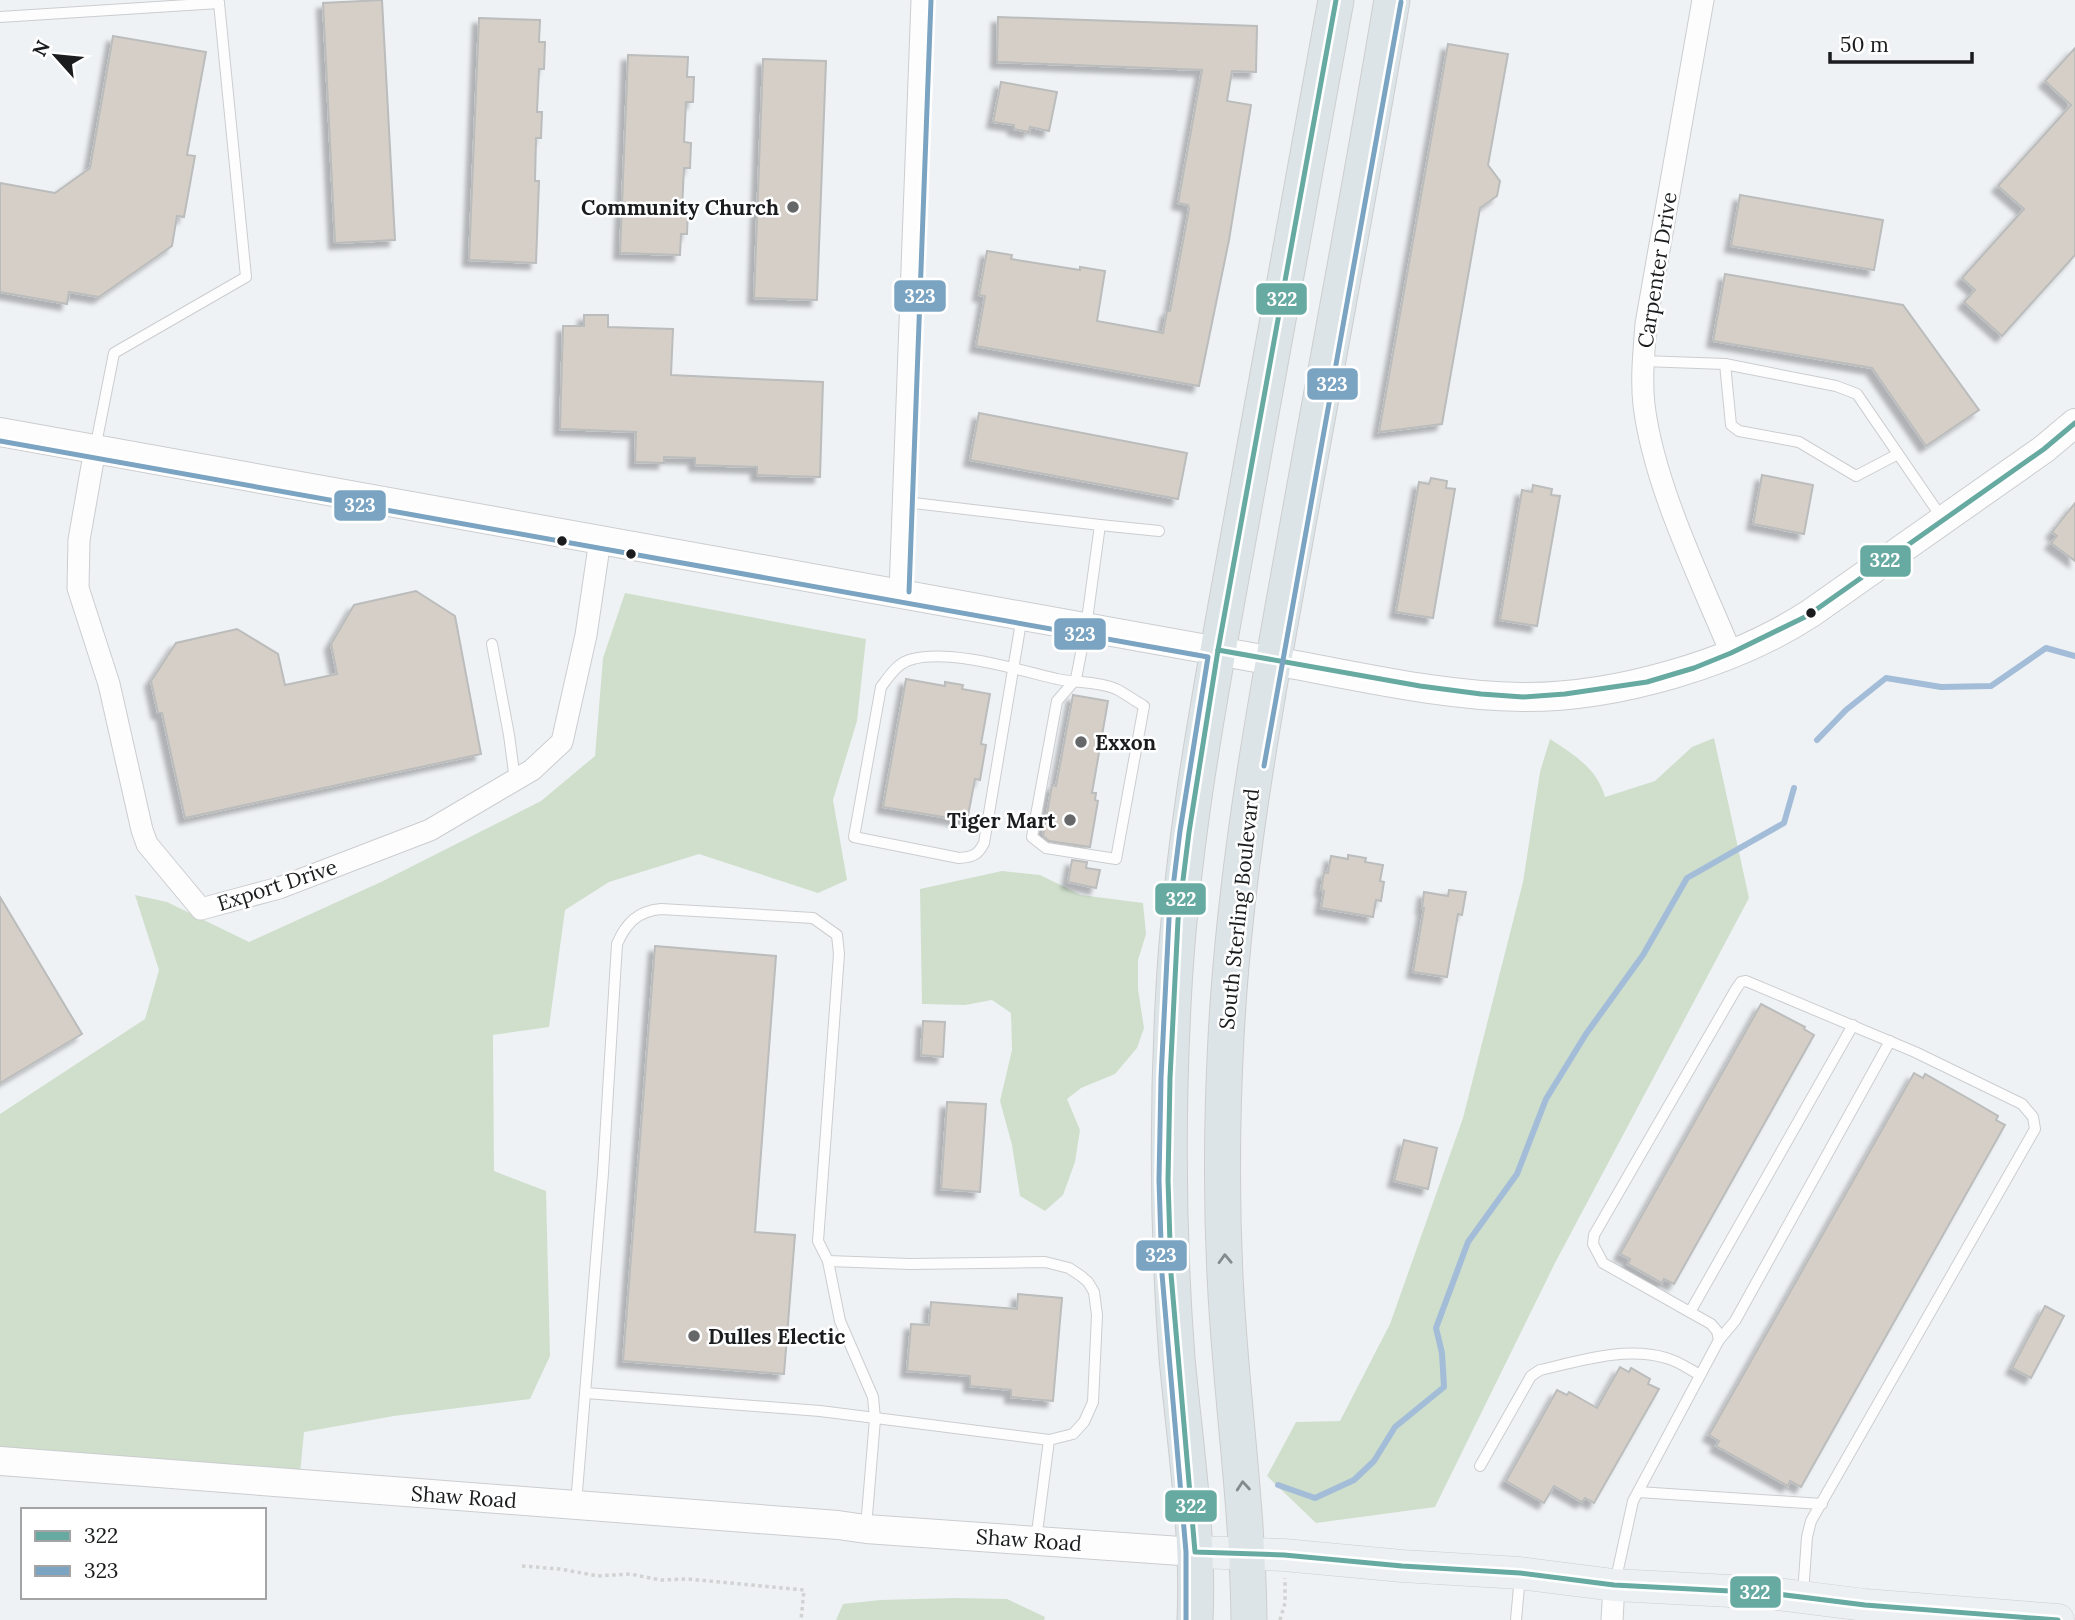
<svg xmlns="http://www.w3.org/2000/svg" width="2075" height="1620" font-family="Lora,serif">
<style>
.green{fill:#cfdfcc}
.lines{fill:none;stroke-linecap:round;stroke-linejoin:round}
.stream{stroke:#a3bdd9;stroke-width:6}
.building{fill:#d5cfc8;stroke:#bbbcbc;stroke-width:2;filter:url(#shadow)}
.service-casing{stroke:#cbcdcf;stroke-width:12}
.minor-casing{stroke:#cbcdcf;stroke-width:23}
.tertiary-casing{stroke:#cbcdcf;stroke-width:30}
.secondary-casing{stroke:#cbcdcf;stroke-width:33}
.primary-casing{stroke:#cccdce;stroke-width:37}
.path{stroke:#d1d2d2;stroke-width:3.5;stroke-dasharray:3.5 3.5;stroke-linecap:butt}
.service{stroke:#fdfdfe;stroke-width:10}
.minor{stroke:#fdfdfe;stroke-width:21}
.tertiary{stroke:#fdfdfe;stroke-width:28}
.secondary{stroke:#ecf0f2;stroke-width:32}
.primary{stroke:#dde4e7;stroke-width:35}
.bus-1-casing{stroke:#fff;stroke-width:10}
.bus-2-casing{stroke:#fff;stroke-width:10}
.bus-1{stroke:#67aaa1;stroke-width:5}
.bus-2{stroke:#7aa4c2;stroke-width:5}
.oneway{stroke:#858a8d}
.poi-dot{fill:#656769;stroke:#fff;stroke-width:2.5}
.bus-dot{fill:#1a1c1e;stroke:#fff;stroke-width:2.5}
.labels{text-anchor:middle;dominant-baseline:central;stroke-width:5;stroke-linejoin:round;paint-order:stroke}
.poi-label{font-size:21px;font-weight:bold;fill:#1a1c1e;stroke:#fff;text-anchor:end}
.street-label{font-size:21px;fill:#1a1c1e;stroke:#fff}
.line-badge{stroke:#fff;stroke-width:2.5}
.badge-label{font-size:19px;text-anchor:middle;font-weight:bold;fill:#fff}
</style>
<defs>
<filter id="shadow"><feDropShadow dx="-6" dy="6" stdDeviation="2" flood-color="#0004"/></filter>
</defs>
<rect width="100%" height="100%" fill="#eff2f5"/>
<!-- green -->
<g class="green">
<path d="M 625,593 L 866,639 L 857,721 L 833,800 L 847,880 L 818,893 L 699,854 L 609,882 L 565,910 L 549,1027 L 493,1035 L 494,1171 L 546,1191 L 550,1356 L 530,1399 L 394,1416 L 304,1432 L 299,1484 L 0,1461 L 0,1114 L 145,1019 L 159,970 L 135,895 L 167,902 L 249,942 L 381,882 L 541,801 L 595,756 L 603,658 Z"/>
<path d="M 1714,738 L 1749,898 L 1555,1263 L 1435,1507 L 1316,1523 L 1267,1476 L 1296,1422 L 1340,1421 L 1390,1324 L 1463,1118 L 1523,882 L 1540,772 L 1550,739 C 1574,755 1597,768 1605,797 L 1655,781 L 1692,747 Z"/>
<path d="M 1002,871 L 1040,875 L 1081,895 L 1143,903 L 1146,934 L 1138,960 L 1138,989 L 1144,1028 L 1137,1048 L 1115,1074 L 1081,1088 L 1067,1099 L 1080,1130 L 1075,1162 L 1063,1195 L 1045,1211 L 1020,1196 L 1012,1145 L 1000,1101 L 1012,1050 L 1011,1013 L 992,1000 L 965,1005 L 922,1004 L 920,889 Z"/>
<path d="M 954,1598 L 1007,1599 L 1045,1617 L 1044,1620 L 836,1620 L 843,1604 L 880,1600 Z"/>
</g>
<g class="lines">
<!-- stream -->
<g class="stream">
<path d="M 1817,740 L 1846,710 L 1886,678 L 1941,687 L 1991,686 L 2046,648 L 2075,656"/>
<path d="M 1278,1485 L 1315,1498 L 1354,1480 L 1374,1461 L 1395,1427 L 1444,1387 L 1442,1353 L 1436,1328 L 1468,1242 L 1517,1174 L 1546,1099 L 1586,1034 L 1643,955 L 1687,878 L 1784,823 L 1794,788"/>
</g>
</g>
<!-- building -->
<g class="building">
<path d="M 382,0 L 395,240 L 335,243 L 323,3 Z"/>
<path d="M 998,17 L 1257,26 L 1256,72 L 1232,71 L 1227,101 L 1251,105 L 1229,240 L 1199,386 L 976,346 L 985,296 L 979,295 L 987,251 L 1012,255 L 1011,259 L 1080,270 L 1080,267 L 1105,271 L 1097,321 L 1163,333 L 1167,311 L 1170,311 L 1189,209 L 1188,205 L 1178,203 L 1202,70 L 997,62 Z"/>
<path d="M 479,18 L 540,20 L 539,42 L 545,42 L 544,69 L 539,69 L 537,112 L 542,112 L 541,138 L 536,138 L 535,181 L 539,181 L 536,263 L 469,260 Z"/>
<path d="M 113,36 L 206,52 L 187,155 L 195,156 L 184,217 L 177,216 L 172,246 L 99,297 L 69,292 L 67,304 L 0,292 L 0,183 L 55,193 L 90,168 Z"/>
<path d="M 1448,44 L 1508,54 L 1488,165 L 1500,181 L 1497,196 L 1480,208 L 1442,424 L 1379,432 Z"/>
<path d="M 2075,48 L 2075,255 L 2002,336 L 1964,302 L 1975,290 L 1962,278 L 2024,209 L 1998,186 L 2071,105 L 2045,81 Z"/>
<path d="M 628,55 L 688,57 L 687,77 L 694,77 L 693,102 L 686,102 L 684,142 L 691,143 L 690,168 L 684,168 L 682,209 L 688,209 L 687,234 L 681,234 L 680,255 L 620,253 Z"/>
<path d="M 763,59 L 826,61 L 817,300 L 754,298 Z"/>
<path d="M 1001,82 L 1057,92 L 1049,131 L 1030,127 L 1029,132 L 1014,129 L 1014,125 L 993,122 Z"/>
<path d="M 1740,195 L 1883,220 L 1874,270 L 1731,246 Z"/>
<path d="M 1725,274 L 1903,305 L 1979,410 L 1926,446 L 1872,368 L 1713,341 Z"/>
<path d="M 584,315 L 608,315 L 608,327 L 673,329 L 671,375 L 823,382 L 820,477 L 757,475 L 757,467 L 695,465 L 695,458 L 664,457 L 664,463 L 635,462 L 636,432 L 560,429 L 563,326 L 584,326 Z"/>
<path d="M 979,413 L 1187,453 L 1178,499 L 970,460 Z"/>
<path d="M 1762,475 L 1813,485 L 1804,534 L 1753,524 Z"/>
<path d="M 1431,478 L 1447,481 L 1446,488 L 1455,489 L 1433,618 L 1396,612 L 1419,482 L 1429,484 Z"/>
<path d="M 1533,485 L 1552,489 L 1551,495 L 1560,496 L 1537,626 L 1500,620 L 1522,490 L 1532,492 Z"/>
<path d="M 2075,503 L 2075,561 L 2051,543 L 2057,536 L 2052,532 Z"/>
<path d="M 416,591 L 455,616 L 481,754 L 185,818 L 162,713 L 158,713 L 151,681 L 176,643 L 237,629 L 278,654 L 285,685 L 337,674 L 331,644 L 354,605 Z"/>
<path d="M 906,679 L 945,686 L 945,682 L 963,685 L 962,689 L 990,694 L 981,744 L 986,745 L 980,780 L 975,779 L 967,821 L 883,807 Z"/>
<path d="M 1073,695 L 1108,701 L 1092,793 L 1096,793 L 1095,800 L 1098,801 L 1090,847 L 1049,841 L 1043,836 L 1052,785 L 1056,786 Z"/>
<path d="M 1348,855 L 1366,858 L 1365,862 L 1383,865 L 1380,881 L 1384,882 L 1381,901 L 1376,900 L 1373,917 L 1321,908 L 1324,891 L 1321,890 L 1324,872 L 1328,873 L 1331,856 L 1348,859 Z"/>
<path d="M 1072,860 L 1087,862 L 1086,868 L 1100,870 L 1096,888 L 1068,882 Z"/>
<path d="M 1449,890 L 1466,892 L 1462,915 L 1458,914 L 1447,977 L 1413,972 L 1424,908 L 1422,908 L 1424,892 L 1448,896 Z"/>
<path d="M 0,897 L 82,1034 L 0,1083 Z"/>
<path d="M 655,946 L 776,956 L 755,1232 L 795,1235 L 784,1374 L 623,1361 Z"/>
<path d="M 1761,1004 L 1805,1027 L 1804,1029 L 1814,1035 L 1674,1284 L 1664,1279 L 1662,1283 L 1628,1264 L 1630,1259 L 1620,1254 Z"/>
<path d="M 923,1021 L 945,1022 L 943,1057 L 921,1055 Z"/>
<path d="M 1914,1073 L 1923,1078 L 1925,1074 L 1971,1100 L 1998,1116 L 1996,1120 L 2005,1125 L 1801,1487 L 1790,1481 L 1788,1486 L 1716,1446 L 1719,1441 L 1709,1435 Z"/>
<path d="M 947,1102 L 986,1104 L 980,1192 L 941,1189 Z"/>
<path d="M 1404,1140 L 1437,1148 L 1428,1189 L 1394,1181 Z"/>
<path d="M 1018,1294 L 1062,1298 L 1053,1401 L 1011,1397 L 1011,1390 L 970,1386 L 970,1376 L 907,1371 L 911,1324 L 929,1325 L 931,1302 L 1017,1309 Z"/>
<path d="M 2045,1306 L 2064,1316 L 2031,1378 L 2012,1368 Z"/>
<path d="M 1620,1367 L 1629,1372 L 1631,1368 L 1650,1379 L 1648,1384 L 1659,1389 L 1594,1503 L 1585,1498 L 1582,1502 L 1554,1486 L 1544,1503 L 1506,1481 L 1557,1390 L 1567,1395 L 1569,1392 L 1597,1408 Z"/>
</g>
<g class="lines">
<defs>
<g id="service">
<path d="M 0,17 L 219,3 L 218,0"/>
<path d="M 1643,361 L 1725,364 L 1836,386 L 1857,394 L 1942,518"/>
<path d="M 1725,364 L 1731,425 L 1739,431 L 1799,442 L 1856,476 L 1898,454"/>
<path d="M 95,449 L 114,353 L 246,277 L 219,3"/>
<path d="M 905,502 L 1100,525 L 1086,627 L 1076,679 L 1057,701 L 1032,837 L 1046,848 L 1116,859 L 1144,706 C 1135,701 1126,694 1116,689 C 1097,681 1076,683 1057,679 C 1019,670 951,649 913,659 C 898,662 890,675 881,687 L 854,837 L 959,858 C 973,857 978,855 984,843 L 1022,616"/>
<path d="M 1100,525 L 1159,531"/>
<path d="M 492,644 L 509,735 L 515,780"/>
<path d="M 828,1261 L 840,1321 L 873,1397 L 875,1419 L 866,1527"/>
<path d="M 1690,1312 L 1853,1025"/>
<path d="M 1719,1340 L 1735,1321 L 1890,1041"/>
<path d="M 586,1393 L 820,1411 L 1049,1440"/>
<path d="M 1480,1466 L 1531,1376 L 1540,1370 C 1580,1361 1625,1346 1666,1358 C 1678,1361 1689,1369 1700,1375"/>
<path d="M 1638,1492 L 1822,1504"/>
<path d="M 576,1504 L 603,1173 L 617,944 C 626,923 638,911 661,909 L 813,918 L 837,935 L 839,954 L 818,1241 L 828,1261 L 910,1264 L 1045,1262 L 1069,1268 L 1081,1276 L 1088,1282 L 1094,1292 L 1097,1315 L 1093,1402 L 1084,1422 L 1073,1434 L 1049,1440 L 1036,1540"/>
<path d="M 1615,1583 L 1633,1501 L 1719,1340 L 1717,1331 L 1711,1324 L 1603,1263 L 1593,1244 L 1594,1235 L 1736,989 L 1741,982 L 1746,981 L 1915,1052 L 2022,1104 L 2033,1117 L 2035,1129 L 1811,1521 L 1807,1537 L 1803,1594"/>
<path d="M 1516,1620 L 1520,1576"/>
</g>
<g id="minor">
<path d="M 1703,0 L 1646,324 C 1644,351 1641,378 1644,405 C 1654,486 1700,578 1731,653"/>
<path d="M 95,449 L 79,540 L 78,588 L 109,684 L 142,830 L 147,844 L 201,909 L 279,888 L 430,830 L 532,770 L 562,742 L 586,635 L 600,540"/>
<path d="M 900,592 L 922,0"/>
<path d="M 1612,1620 L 1614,1585"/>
</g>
<g id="tertiary">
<path d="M 0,432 L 1273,661 C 1355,675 1439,696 1522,697 C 1614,698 1733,664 1811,613 L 2044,449 L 2075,423"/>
<path d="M 0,1461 L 838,1525 L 866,1529 L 1195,1552"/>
</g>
<path id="secondary" d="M 1195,1552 L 1284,1555 L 1402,1566 L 1520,1573 L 1614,1585 L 1769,1593 L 1865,1605 L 2058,1620"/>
<g id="primary">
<path d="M 1195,1620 C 1199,1533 1185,1445 1177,1358 C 1168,1240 1167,1123 1173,1005 C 1181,836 1215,668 1245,501 C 1276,334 1305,167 1336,0"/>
<path d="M 1249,1620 C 1248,1521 1235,1424 1228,1325 C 1221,1230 1221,1133 1226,1038 C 1234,881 1261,728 1289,574 C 1323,383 1360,192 1392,0"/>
</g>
</defs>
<!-- service casing -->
<use href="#service" class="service-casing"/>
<!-- minor casing -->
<use href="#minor" class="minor-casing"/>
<!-- tertiary casing -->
<use href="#tertiary" class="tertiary-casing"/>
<!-- secondary casing -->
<use href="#secondary" class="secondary-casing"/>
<!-- primary casing -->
<use href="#primary" class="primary-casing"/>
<!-- path -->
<g class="path">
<path d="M 522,1566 L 560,1569 L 598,1576 L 630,1574 L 661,1580 L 688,1579 L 804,1590 L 801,1620"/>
<path d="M 1280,1620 L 1285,1603 L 1285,1578"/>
</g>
<!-- service -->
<use href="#service" class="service"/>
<!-- minor -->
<use href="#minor" class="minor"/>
<!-- tertiary -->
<use href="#tertiary" class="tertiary"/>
<!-- secondary -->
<use href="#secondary" class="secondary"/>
<!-- primary -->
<use href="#primary" class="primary"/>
<defs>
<g id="bus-1">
<path d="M 1336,0 L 1218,650 L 1189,832 L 1178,920 L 1170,1078 L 1168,1180 L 1171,1274 L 1195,1552 L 1284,1555 L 1402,1566 L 1520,1573 L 1614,1585 L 1769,1593 L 1865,1605 L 2058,1620"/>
<path d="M 1218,650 L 1420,686 L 1481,694 L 1523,697 L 1565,694 L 1647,682 L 1694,668 L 1731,653 L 1807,616 L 2044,449 L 2075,423"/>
</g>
<g id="bus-2">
<path d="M 0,441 L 1208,657 L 1180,831 L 1169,919 L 1161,1078 L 1159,1180 L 1162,1274 L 1186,1552 L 1186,1620"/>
<path d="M 909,592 L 931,0"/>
<path d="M 1264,766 L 1401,2"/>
</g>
</defs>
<!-- bus-1 casing -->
<use href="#bus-1" class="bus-1-casing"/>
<!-- bus-2 casing -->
<use href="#bus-2" class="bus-2-casing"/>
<!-- bus-1 -->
<use href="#bus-1" class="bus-1"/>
<!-- bus-2 -->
<use href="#bus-2" class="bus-2"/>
</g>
<!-- one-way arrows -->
<defs><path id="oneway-chevron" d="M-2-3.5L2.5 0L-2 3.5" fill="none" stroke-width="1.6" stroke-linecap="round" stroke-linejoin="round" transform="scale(1.75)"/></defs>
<g class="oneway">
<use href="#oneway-chevron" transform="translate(1225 1259) rotate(-92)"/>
<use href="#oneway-chevron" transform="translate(1243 1486) rotate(-95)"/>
</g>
<!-- markers -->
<g class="poi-dot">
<circle cx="793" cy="207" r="7"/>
<circle cx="1081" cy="742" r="7"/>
<circle cx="1070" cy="820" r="7"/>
<circle cx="694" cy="1336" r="7"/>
</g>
<g class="bus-dot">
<circle cx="562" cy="541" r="6"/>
<circle cx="631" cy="554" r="6"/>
<circle cx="1811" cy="613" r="6"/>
</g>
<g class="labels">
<!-- poi labels -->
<g class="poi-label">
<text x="779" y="207">Community Church</text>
<text x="1095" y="742" text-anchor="start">Exxon</text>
<text x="1056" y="820">Tiger Mart</text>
<text x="708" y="1336" text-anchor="start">Dulles Electic</text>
</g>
<!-- street labels -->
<g class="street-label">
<text transform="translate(1657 270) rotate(-81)">Carpenter Drive</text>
<text transform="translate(277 885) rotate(-18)">Export Drive</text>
<text transform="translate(1239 909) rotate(-84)">South Sterling Boulevard</text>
<text transform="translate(464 1497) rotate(4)">Shaw Road</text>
<text transform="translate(1029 1540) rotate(4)">Shaw Road</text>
</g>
</g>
<g class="line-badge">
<rect x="893" y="279" width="54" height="34" rx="7" fill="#7aa4c2"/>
<rect x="1255" y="282" width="53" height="34" rx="7" fill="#67aaa1"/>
<rect x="1306" y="367" width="53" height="34" rx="7" fill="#7aa4c2"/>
<rect x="333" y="489" width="54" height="33" rx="7" fill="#7aa4c2"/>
<rect x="1859" y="544" width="53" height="34" rx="7" fill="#67aaa1"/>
<rect x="1053" y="617" width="54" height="34" rx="7" fill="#7aa4c2"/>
<rect x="1154" y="882" width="53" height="34" rx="7" fill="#67aaa1"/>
<rect x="1135" y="1239" width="53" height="33" rx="7" fill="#7aa4c2"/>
<rect x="1164" y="1489" width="54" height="34" rx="7" fill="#67aaa1"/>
<rect x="1729" y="1575" width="53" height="34" rx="7" fill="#67aaa1"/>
</g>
<g class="badge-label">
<text x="920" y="303">323</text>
<text x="1282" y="306">322</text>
<text x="1332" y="391">323</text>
<text x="360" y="512">323</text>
<text x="1885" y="567">322</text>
<text x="1080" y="641">323</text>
<text x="1181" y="906">322</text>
<text x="1161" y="1262">323</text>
<text x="1191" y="1513">322</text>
<text x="1755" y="1599">322</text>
</g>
<!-- legend -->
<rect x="21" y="1508" width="245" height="91" fill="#ffffff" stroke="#a3a4a5" stroke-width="2"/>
<rect x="35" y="1531" width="35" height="10" fill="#67aaa1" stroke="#a3a4a5" stroke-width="2"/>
<text x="84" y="1543" font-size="21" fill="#1a1c1e">322</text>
<rect x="35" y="1566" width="35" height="10" fill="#7aa4c2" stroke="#a3a4a5" stroke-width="2"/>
<text x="84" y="1578" font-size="21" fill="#1a1c1e">323</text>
<!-- north arrow -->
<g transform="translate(56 56) rotate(297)" stroke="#ffffff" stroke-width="5" paint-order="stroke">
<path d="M0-5L12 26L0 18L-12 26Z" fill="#1a1c1e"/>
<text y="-10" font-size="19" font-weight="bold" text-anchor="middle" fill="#1a1c1e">N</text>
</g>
<!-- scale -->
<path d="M1830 52v10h142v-10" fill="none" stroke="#1a1c1e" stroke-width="3.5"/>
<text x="1840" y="52" font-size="21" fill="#1a1c1e" stroke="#ffffff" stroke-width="5" paint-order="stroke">50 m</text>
</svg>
